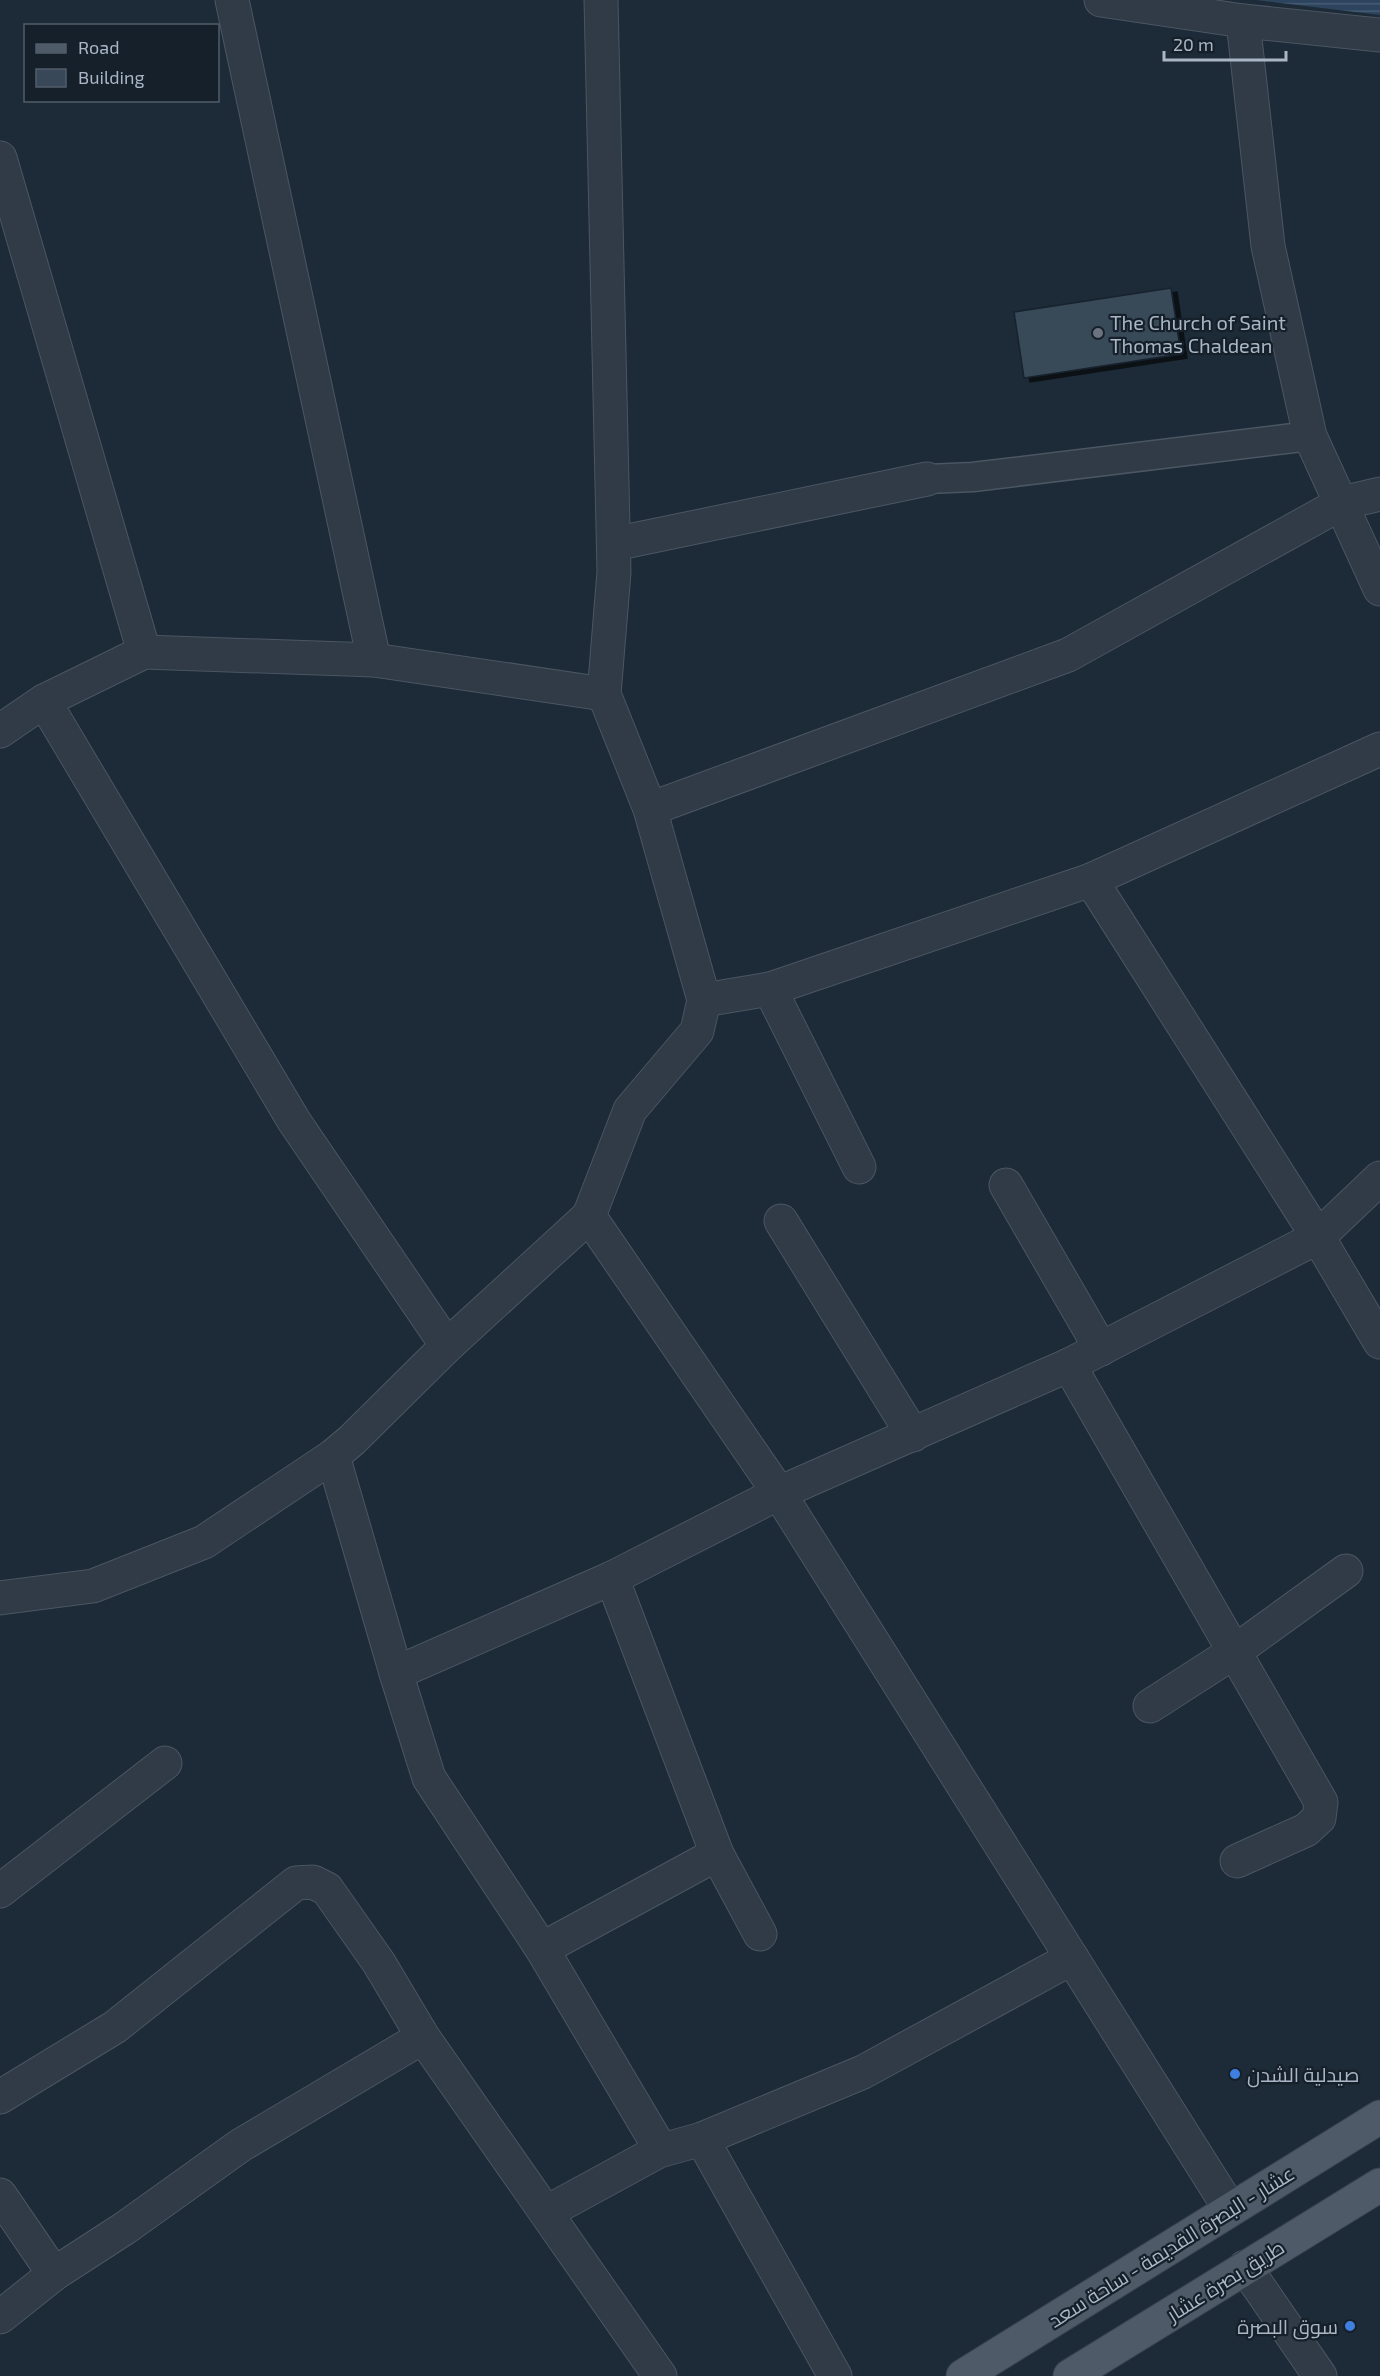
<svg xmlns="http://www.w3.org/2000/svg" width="1380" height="2376" font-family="'Exo 2',Cairo,sans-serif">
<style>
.water{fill:url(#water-rules)}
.building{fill:#384858;stroke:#18222d;stroke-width:1.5;filter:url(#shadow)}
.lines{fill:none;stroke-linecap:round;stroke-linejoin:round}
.pedestrian-casing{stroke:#4b5663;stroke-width:31}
.minor-casing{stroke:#4b5663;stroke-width:35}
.tertiary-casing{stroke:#4b5663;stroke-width:35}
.primary-casing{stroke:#3a4451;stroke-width:35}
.pedestrian{stroke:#303b47;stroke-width:28}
.minor{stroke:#303b47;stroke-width:33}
.tertiary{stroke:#303b47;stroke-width:33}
.primary{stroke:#4e5a68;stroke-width:33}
.worship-dot{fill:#6b7280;stroke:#16202b;stroke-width:2}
.shop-dot{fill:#3f7fe0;stroke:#16202b;stroke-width:2}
.labels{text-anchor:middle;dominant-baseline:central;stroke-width:4.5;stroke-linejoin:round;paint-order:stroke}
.poi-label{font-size:20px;fill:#aab6c5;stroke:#16202b;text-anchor:start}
.street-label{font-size:20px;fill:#aab6c5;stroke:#16202b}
</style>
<defs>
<pattern id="water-rules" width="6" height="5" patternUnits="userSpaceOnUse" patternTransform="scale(1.5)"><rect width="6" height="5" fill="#2c445e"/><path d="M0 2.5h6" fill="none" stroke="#485d74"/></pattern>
<filter id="shadow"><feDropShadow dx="6" dy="4" stdDeviation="0" flood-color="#0009"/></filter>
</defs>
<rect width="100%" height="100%" fill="#1d2a37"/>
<!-- water -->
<path class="water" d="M 1256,0 L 1380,0 L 1380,15 Z"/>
<!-- building -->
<path class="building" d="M 1171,288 L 1181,354 L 1024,378 L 1014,312 Z"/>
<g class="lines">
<defs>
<path id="pedestrian" d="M 927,479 L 973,477 L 1310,436"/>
<g id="minor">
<path d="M 232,0 L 374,660"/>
<path d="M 1243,21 L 1268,246 L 1310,436 L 1380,589"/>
<path d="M 0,158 L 144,652"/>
<path d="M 614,544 L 927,479"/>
<path d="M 44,701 L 294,1121 L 447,1346"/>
<path d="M 0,731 L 44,701 L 144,652 L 374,660 L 604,694"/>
<path d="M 650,809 L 1068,655 L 1342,503 L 1380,494"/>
<path d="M 1091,880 L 1318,1237 L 1380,1342"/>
<path d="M 770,989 L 859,1167"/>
<path d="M 704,1000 L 770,989 L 1091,880 L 1380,749"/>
<path d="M 1006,1185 L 1101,1349"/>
<path d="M 781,1221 L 913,1435"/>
<path d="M 1069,1365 L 1321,1802 L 1319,1818 L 1306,1830 L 1237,1861"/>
<path d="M 333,1456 L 396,1673 L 429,1778 L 542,1949 L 661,2150"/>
<path d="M 612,1578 L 717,1854 L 760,1934"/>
<path d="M 0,1598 L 93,1586 L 204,1542 L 333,1456 L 352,1440 L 447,1346 L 589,1216"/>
<path d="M 396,1673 L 612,1578 L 779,1493 L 1069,1365 L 1318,1237 L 1380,1178"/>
<path d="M 1150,1706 L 1234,1652 L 1346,1571"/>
<path d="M 0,1891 L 165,1763"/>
<path d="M 542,1949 L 717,1854"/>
<path d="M 0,2097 L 115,2027 L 296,1883 L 313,1882 L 327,1889 L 379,1963 L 423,2037 L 660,2376"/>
<path d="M 702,2139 L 835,2376"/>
<path d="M 0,2195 L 54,2274"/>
<path d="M 547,2212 L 659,2151 L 702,2139 L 863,2072 L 1072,1958"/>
<path d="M 1245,2267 L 1320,2376"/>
<path d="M 0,2317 L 54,2274 L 125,2228 L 241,2145 L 423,2037"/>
</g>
<g id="tertiary">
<path d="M 601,0 L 614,572 L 604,694 L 650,809 L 704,1000 L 697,1031 L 630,1110 L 589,1216 L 779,1493 L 1230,2209"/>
<path d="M 1101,0 L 1243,21 L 1380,35"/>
</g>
<g id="primary">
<path d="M 963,2376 L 1380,2117"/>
<path d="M 1070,2376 L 1380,2185"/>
</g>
</defs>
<!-- pedestrian casing -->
<use href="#pedestrian" class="pedestrian-casing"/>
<!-- minor casing -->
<use href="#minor" class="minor-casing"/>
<!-- tertiary casing -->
<use href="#tertiary" class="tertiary-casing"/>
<!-- primary casing -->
<use href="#primary" class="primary-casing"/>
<!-- pedestrian -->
<use href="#pedestrian" class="pedestrian"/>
<!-- minor -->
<use href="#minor" class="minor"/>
<!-- tertiary -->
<use href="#tertiary" class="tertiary"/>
<!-- primary -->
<use href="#primary" class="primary"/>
</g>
<!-- markers -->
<circle class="worship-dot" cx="1098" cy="333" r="6"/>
<g class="shop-dot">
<circle cx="1235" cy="2074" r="6"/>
<circle cx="1350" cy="2326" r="6"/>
</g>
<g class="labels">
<!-- poi labels -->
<g class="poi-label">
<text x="1110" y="322">The Church of Saint<tspan x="1110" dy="23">Thomas Chaldean</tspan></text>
<text x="1247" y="2074">صيدلية الشدن</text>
<text x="1338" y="2326" text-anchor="end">سوق البصرة</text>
</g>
<!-- street labels -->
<g class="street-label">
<text transform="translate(1171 2246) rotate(-32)">عشار - البصرة القديمة - ساحة سعد</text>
<text transform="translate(1225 2280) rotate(-32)">طريق بصرة عشار</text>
</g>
</g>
<!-- legend -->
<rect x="24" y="24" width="195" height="78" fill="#16202b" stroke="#515c69" stroke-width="1.5"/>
<rect x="36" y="44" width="30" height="9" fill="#4e5a68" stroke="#515c69" stroke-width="1.5"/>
<text x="78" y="54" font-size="18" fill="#aab6c5">Road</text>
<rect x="36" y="69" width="30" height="18" fill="#384858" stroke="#515c69" stroke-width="1.5"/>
<text x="78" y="84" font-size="18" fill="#aab6c5">Building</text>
<!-- scale -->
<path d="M1164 51v9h122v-9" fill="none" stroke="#aab6c5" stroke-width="3"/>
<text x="1173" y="51" font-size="18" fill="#aab6c5" stroke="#16202b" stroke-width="4.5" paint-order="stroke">20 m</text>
</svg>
